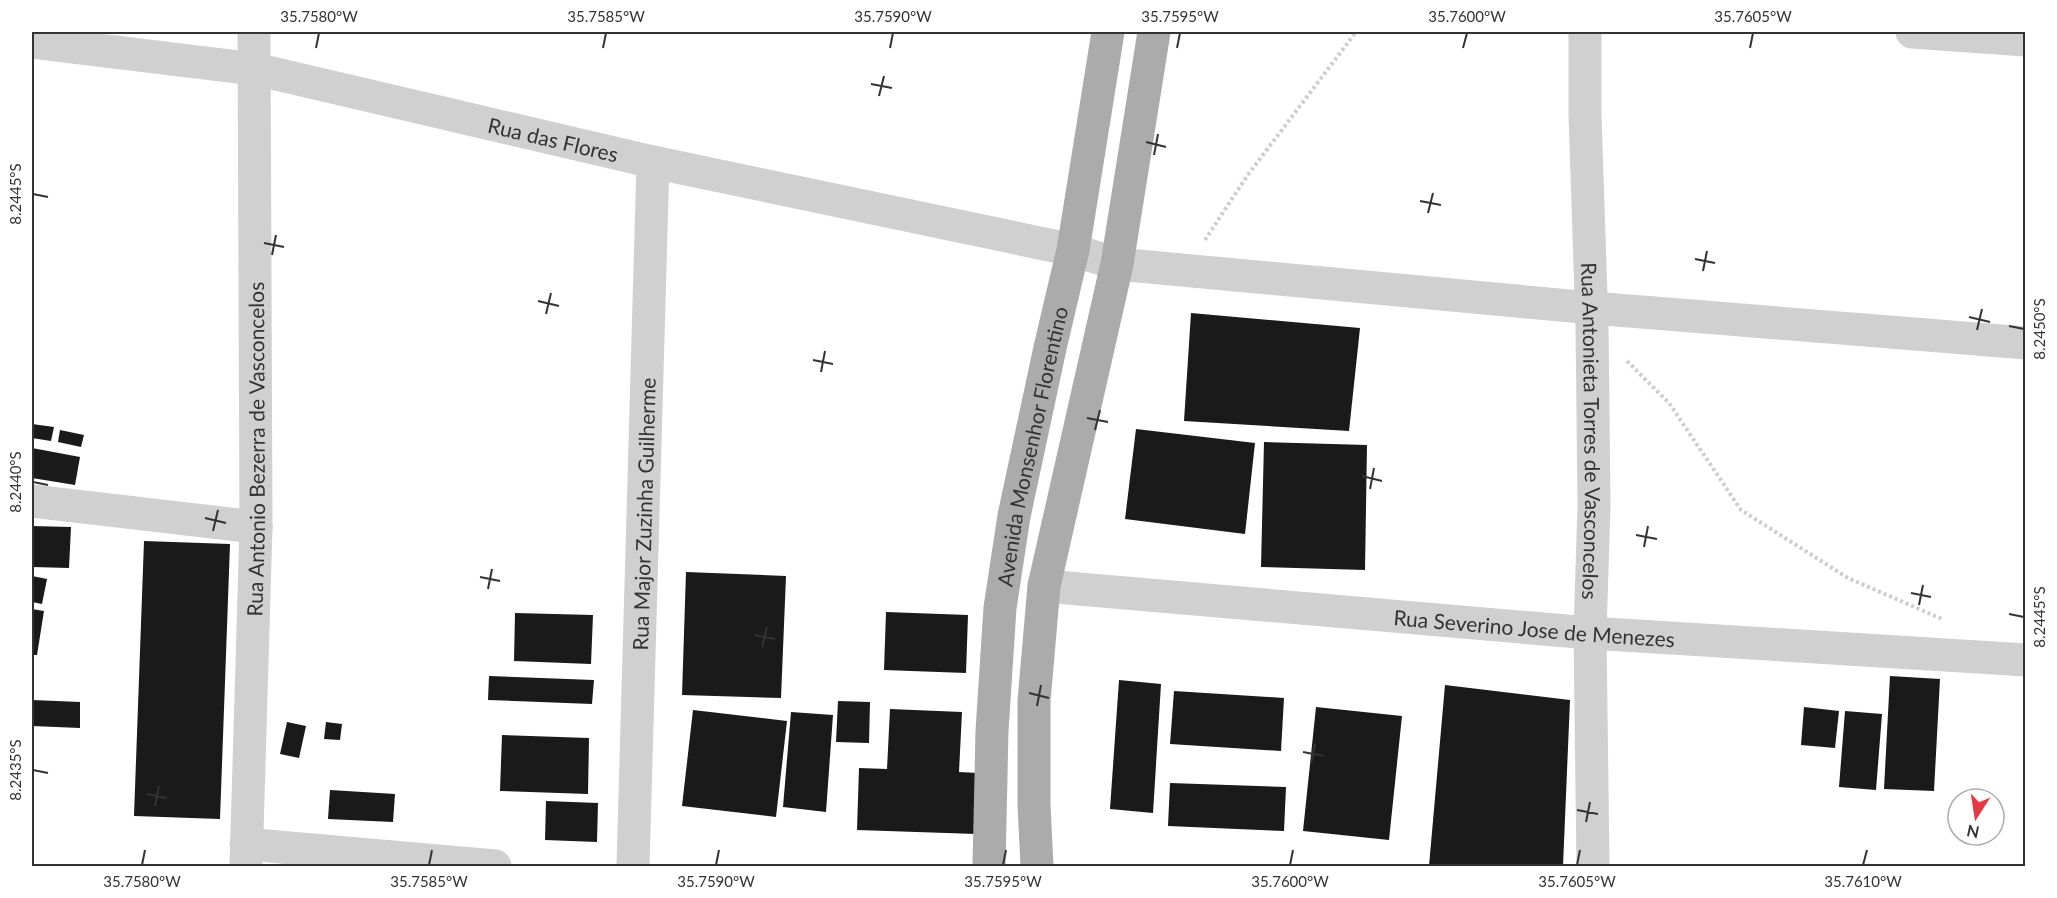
<svg xmlns="http://www.w3.org/2000/svg" width="2057" height="898" font-family="Lato,sans-serif">
<style>
.building{fill:#1a1a1a}
.lines{fill:none;stroke-linecap:round;stroke-linejoin:round}
.path{stroke:#cdcdcd;stroke-width:4;stroke-dasharray:3 3;stroke-linecap:butt}
.minor{stroke:#d0d0d0;stroke-width:33}
.major{stroke:#ababab;stroke-width:33}
.ticks{fill:none;stroke:#333;stroke-width:2}
.labels{text-anchor:middle;dominant-baseline:central;stroke-width:6;stroke-linejoin:round;paint-order:stroke}
.street-label{font-size:21px;fill:#333;stroke:#fff}
.neatline{fill:none;stroke:#333;stroke-width:2}
.ticks-label{font-size:15px;text-anchor:middle;fill:#333}
</style>
<rect width="100%" height="100%" fill="#fff"/>
<!-- building -->
<g class="building">
<path d="M 1191,313 L 1360,328 L 1349,431 L 1184,421 Z"/>
<path d="M 32,424 L 54,427 L 51,441 L 32,438 Z"/>
<path d="M 1136,429 L 1255,443 L 1245,534 L 1125,519 Z"/>
<path d="M 60,430 L 84,435 L 81,447 L 58,442 Z"/>
<path d="M 1264,442 L 1367,445 L 1365,570 L 1261,567 Z"/>
<path d="M 32,448 L 80,457 L 75,485 L 32,478 Z"/>
<path d="M 32,526 L 71,527 L 69,568 L 32,567 Z"/>
<path d="M 144,541 L 230,544 L 220,819 L 134,816 Z"/>
<path d="M 686,572 L 786,576 L 781,698 L 682,695 Z"/>
<path d="M 32,576 L 47,579 L 42,604 L 32,602 Z"/>
<path d="M 32,609 L 44,611 L 37,655 L 32,655 Z"/>
<path d="M 886,612 L 968,615 L 966,673 L 884,670 Z"/>
<path d="M 515,613 L 593,615 L 591,664 L 514,661 Z"/>
<path d="M 489,676 L 594,680 L 592,704 L 488,700 Z"/>
<path d="M 1890,676 L 1940,679 L 1934,791 L 1884,789 Z"/>
<path d="M 1119,680 L 1161,684 L 1153,813 L 1110,809 Z"/>
<path d="M 1445,685 L 1570,700 L 1563,866 L 1429,866 Z"/>
<path d="M 1174,691 L 1284,698 L 1281,751 L 1170,744 Z"/>
<path d="M 32,700 L 80,702 L 80,728 L 32,726 Z"/>
<path d="M 838,701 L 870,702 L 869,743 L 836,742 Z"/>
<path d="M 1316,707 L 1402,716 L 1389,840 L 1303,831 Z"/>
<path d="M 1804,707 L 1839,711 L 1835,748 L 1801,745 Z"/>
<path d="M 890,709 L 962,712 L 959,772 L 978,773 L 976,834 L 857,830 L 859,768 L 887,769 Z"/>
<path d="M 693,710 L 787,721 L 776,817 L 682,806 Z"/>
<path d="M 1845,711 L 1882,714 L 1876,790 L 1839,787 Z"/>
<path d="M 791,712 L 833,715 L 826,812 L 783,807 Z"/>
<path d="M 287,722 L 306,726 L 299,758 L 280,754 Z"/>
<path d="M 326,722 L 342,724 L 340,740 L 324,739 Z"/>
<path d="M 502,735 L 589,738 L 588,794 L 500,791 Z"/>
<path d="M 1170,783 L 1286,787 L 1284,831 L 1168,826 Z"/>
<path d="M 330,790 L 395,794 L 393,822 L 328,819 Z"/>
<path d="M 546,801 L 598,803 L 597,842 L 545,840 Z"/>
</g>
<g class="lines">
<!-- path -->
<g class="path">
<path d="M 1205,240 L 1247,176 L 1356,32"/>
<path d="M 1627,361 L 1669,403 L 1741,510 L 1848,578 L 1942,619"/>
</g>
<!-- minor -->
<g class="minor">
<path id="s1" d="M 1585,32 L 1585,114 L 1592,326 L 1594,505 L 1590,633 L 1593,866"/>
<path d="M 1912,32 L 2026,40"/>
<path id="s2" d="M 32,42 L 255,69 L 653,162 L 1073,250 L 1117,264 L 1592,308 L 2026,343"/>
<path d="M 32,501 L 256,527"/>
<path id="s3" d="M 1044,586 L 1590,633 L 2026,660"/>
<path d="M 246,844 L 495,866"/>
<path id="s4" d="M 246,866 L 256,527 L 254,32"/>
<path id="s5" d="M 633,866 L 653,162"/>
</g>
<!-- major -->
<g class="major">
<path id="s6" d="M 989,866 L 992,731 L 1000,608 L 1014,516 L 1050,348 L 1073,250 L 1108,32"/>
<path d="M 1037,866 L 1034,805 L 1034,701 L 1044,586 L 1117,264 L 1154,32"/>
</g>
</g>
<!-- ticks -->
<path class="ticks" d="M 316,48 L 319,33M 603,48 L 606,33M 890,48 L 893,33M 1177,48 L 1180,33M 1463,48 L 1467,33M 1750,48 L 1753,33M 871,84 L 892,88M 879,96 L 884,76M 1146,142 L 1166,147M 1154,155 L 1158,134M 33,194 L 48,197M 1420,201 L 1441,205M 1428,213 L 1433,193M 264,243 L 284,247M 272,255 L 276,235M 1695,259 L 1715,263M 1703,271 L 1707,251M 538,301 L 559,306M 546,314 L 551,293M 1969,317 L 1990,322M 2009,326 L 2024,329M 1977,330 L 1982,309M 813,360 L 833,364M 821,372 L 825,351M 1087,418 L 1108,422M 1095,430 L 1100,410M 1362,476 L 1382,481M 33,482 L 48,485M 1370,489 L 1374,468M 205,518 L 226,523M 213,531 L 218,510M 1636,535 L 1657,539M 1644,547 L 1648,526M 480,577 L 500,581M 488,589 L 492,569M 1911,593 L 1931,597M 1919,605 L 1923,585M 2009,614 L 2024,617M 754,635 L 775,639M 762,647 L 767,627M 1029,693 L 1049,698M 1037,706 L 1041,685M 1303,752 L 1324,756M 1311,764 L 1315,744M 33,770 L 48,773M 147,794 L 167,798M 155,806 L 159,786M 1577,810 L 1598,814M 1586,822 L 1590,802M 142,865 L 145,850M 429,865 L 432,850M 716,865 L 719,850M 1003,865 L 1006,850M 1290,865 L 1293,850M 1577,865 L 1580,850M 1863,865 L 1867,850"/>
<g class="labels">
<!-- street labels -->
<g class="street-label">
<text stroke="none"><textPath href="#s2" startOffset="531">Rua das Flores</textPath></text>
<text stroke="none"><textPath href="#s1" startOffset="399">Rua Antonieta Torres de Vasconcelos</textPath></text>
<text stroke="none"><textPath href="#s6" startOffset="423">Avenida Monsenhor Florentino</textPath></text>
<text stroke="none"><textPath href="#s4" startOffset="417">Rua Antonio Bezerra de Vasconcelos</textPath></text>
<text stroke="none"><textPath href="#s5" startOffset="352">Rua Major Zuzinha Guilherme</textPath></text>
<text stroke="none"><textPath href="#s3" startOffset="492">Rua Severino Jose de Menezes</textPath></text>
</g>
</g>
<!-- border -->
<rect width="2057" height="898" fill="none" stroke="#ffffff" stroke-width="66"/>
<!-- north arrow -->
<g transform="translate(1976 817) rotate(192)"><circle r="28" fill="#ffffff" stroke="#adadad" stroke-width="1.5"/>
<path d="M0-4.5L10 22L0 15L-10 22Z" fill="#e63946"/>
<text y="-9" font-size="16" font-weight="bold" text-anchor="middle" fill="#333333">N</text>
</g>
<rect x="33" y="33" width="1991" height="832" class="neatline"/>
<g class="ticks-label">
<text x="319" y="22">35.7580°W</text>
<text x="606" y="22">35.7585°W</text>
<text x="893" y="22">35.7590°W</text>
<text x="1180" y="22">35.7595°W</text>
<text x="1467" y="22">35.7600°W</text>
<text x="1753" y="22">35.7605°W</text>
<text transform="translate(16 194) rotate(-90)" y="5">8.2445°S</text>
<text transform="translate(2040 329) rotate(-90)" y="5">8.2450°S</text>
<text transform="translate(16 482) rotate(-90)" y="5">8.2440°S</text>
<text transform="translate(2040 617) rotate(-90)" y="5">8.2445°S</text>
<text transform="translate(16 770) rotate(-90)" y="5">8.2435°S</text>
<text x="142" y="887">35.7580°W</text>
<text x="429" y="887">35.7585°W</text>
<text x="716" y="887">35.7590°W</text>
<text x="1003" y="887">35.7595°W</text>
<text x="1290" y="887">35.7600°W</text>
<text x="1577" y="887">35.7605°W</text>
<text x="1863" y="887">35.7610°W</text>
</g>
</svg>
